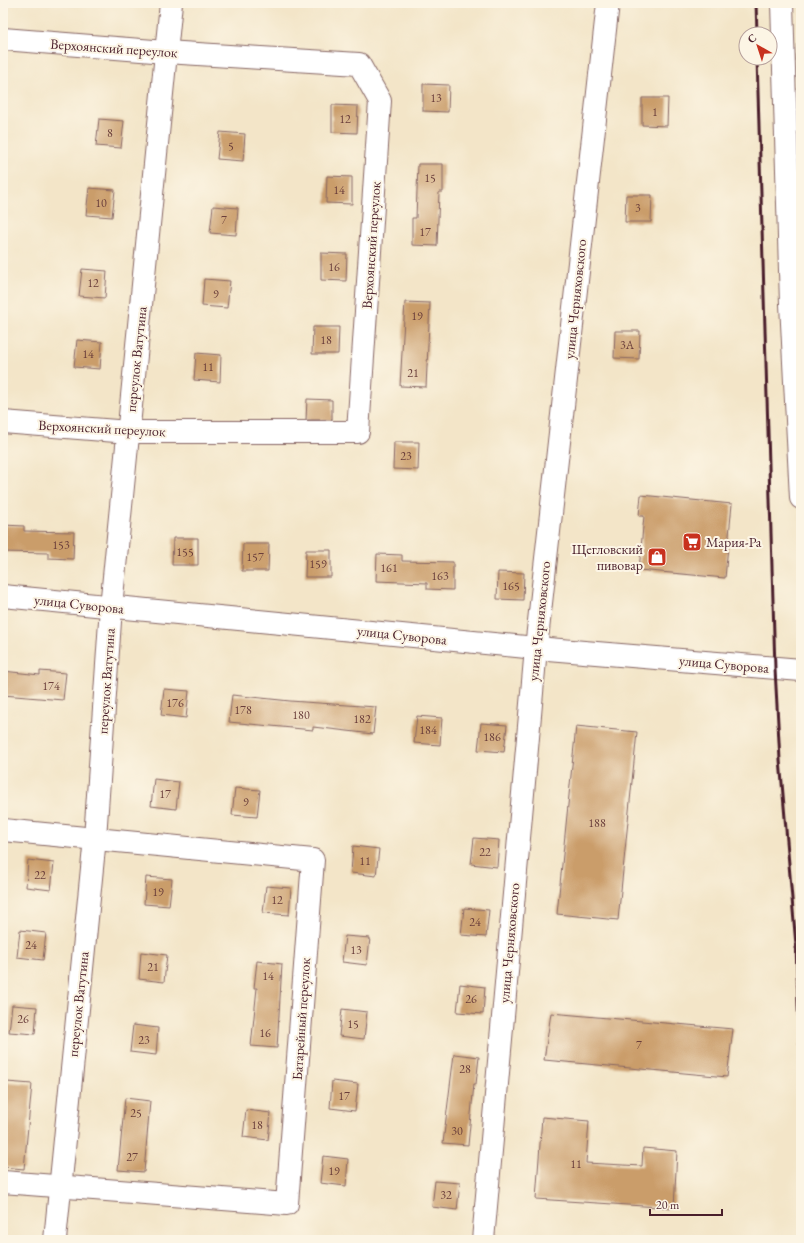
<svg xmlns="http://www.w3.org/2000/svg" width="804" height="1243" font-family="'EB Garamond',serif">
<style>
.building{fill:#ca9d6b}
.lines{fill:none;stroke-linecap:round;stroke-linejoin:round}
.minor-casing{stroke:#856462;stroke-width:24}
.major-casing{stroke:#856462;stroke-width:24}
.minor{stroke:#fff;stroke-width:22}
.major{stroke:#fff;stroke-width:22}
.rail{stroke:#4a1f2b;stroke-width:3}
.labels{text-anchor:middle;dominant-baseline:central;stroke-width:4;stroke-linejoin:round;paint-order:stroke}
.number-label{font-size:12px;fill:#6a3e3b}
.street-label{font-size:14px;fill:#4a1f2b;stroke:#fcf5e5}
.poi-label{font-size:14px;fill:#4a1f2b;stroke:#fcf5e5;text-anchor:start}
</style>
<rect width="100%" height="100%" fill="#fcf5e5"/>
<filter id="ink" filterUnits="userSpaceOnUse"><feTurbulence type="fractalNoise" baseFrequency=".025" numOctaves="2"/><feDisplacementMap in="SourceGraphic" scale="8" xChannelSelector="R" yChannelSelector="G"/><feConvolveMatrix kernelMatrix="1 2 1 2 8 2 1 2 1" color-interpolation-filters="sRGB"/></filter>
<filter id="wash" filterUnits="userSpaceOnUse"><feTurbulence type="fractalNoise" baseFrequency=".012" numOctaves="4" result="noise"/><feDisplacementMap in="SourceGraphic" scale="16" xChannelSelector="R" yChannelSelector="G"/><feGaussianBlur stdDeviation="0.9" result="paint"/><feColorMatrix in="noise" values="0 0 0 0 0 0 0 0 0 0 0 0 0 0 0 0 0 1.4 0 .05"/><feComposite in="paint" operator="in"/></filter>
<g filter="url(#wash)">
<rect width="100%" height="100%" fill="#f3e5c8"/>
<g id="blocks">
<!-- building -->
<g class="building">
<path d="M 423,84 L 449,85 L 448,112 L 423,111 Z"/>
<path d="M 642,98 L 668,98 L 667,126 L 642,125 Z"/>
<path d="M 332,105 L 358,106 L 357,133 L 332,132 Z"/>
<path d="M 99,119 L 124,121 L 121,148 L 96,146 Z"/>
<path d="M 220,132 L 245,134 L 243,161 L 217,159 Z"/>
<path d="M 418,164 L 443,164 L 443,192 L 439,192 L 437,246 L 412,245 L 412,218 L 416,218 Z"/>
<path d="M 327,176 L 352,177 L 352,204 L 326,203 Z"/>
<path d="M 89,188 L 115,190 L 112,217 L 86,215 Z"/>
<path d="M 626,195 L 652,195 L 651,222 L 625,222 Z"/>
<path d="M 213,206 L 238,208 L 236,235 L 210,233 Z"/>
<path d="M 321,253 L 347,254 L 346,281 L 321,280 Z"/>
<path d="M 82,269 L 107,271 L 105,298 L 79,296 Z"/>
<path d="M 204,279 L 230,281 L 227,308 L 202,306 Z"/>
<path d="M 405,302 L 430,303 L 426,387 L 400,386 Z"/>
<path d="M 313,327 L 339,327 L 338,354 L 312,354 Z"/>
<path d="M 615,331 L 640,331 L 639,359 L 614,358 Z"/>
<path d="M 77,340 L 102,342 L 100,369 L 74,367 Z"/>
<path d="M 196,353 L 221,355 L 220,382 L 194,380 Z"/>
<path d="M 307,399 L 332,400 L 332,420 L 306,420 Z"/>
<path d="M 394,442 L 419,442 L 418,470 L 393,469 Z"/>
<path d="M 641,495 L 732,504 L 725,578 L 639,570 L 644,516 L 639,516 Z"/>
<path d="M 3,525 L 24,526 L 24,531 L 74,532 L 73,559 L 48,558 L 48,553 L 3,552 Z"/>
<path d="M 173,538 L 198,538 L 198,565 L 172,565 Z"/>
<path d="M 243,544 L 269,544 L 268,571 L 242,571 Z"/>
<path d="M 306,550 L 331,550 L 331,577 L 305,577 Z"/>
<path d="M 377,554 L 402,555 L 402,561 L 453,562 L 453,590 L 427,589 L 427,583 L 376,581 Z"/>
<path d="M 498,572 L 524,573 L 523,600 L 497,599 Z"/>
<path d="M 3,671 L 40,675 L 40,671 L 66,673 L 63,700 L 3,695 Z"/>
<path d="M 164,689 L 189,691 L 186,718 L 161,715 Z"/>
<path d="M 232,695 L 290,701 L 376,707 L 373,734 L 313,727 L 313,730 L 229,722 Z"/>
<path d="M 417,716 L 442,718 L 440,745 L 414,743 Z"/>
<path d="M 481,723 L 507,725 L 504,752 L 478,750 Z"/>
<path d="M 576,726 L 637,732 L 618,920 L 557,914 Z"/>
<path d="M 154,779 L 179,782 L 176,809 L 151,806 Z"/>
<path d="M 235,788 L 260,790 L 257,817 L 232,815 Z"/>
<path d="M 474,838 L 499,840 L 497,867 L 471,864 Z"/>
<path d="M 353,846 L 379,849 L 376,876 L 351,873 Z"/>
<path d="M 28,860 L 54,863 L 51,890 L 26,887 Z"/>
<path d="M 146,877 L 172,879 L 169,906 L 144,904 Z"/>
<path d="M 266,886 L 291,888 L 289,915 L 263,913 Z"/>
<path d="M 464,908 L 489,910 L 486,937 L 461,935 Z"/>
<path d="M 20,930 L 46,933 L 43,960 L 17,957 Z"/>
<path d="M 345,936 L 370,938 L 367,965 L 342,962 Z"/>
<path d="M 141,952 L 167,955 L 164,982 L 139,979 Z"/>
<path d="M 257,961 L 282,964 L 277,1048 L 251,1046 L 257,988 L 254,988 Z"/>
<path d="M 460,984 L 485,987 L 483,1014 L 457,1012 Z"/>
<path d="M 12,1005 L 37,1007 L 35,1034 L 9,1032 Z"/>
<path d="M 342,1009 L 367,1012 L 364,1039 L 339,1036 Z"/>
<path d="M 551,1013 L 733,1029 L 727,1077 L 544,1060 Z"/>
<path d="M 133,1025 L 158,1028 L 156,1055 L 130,1052 Z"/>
<path d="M 454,1054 L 479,1057 L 476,1084 L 474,1084 L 468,1145 L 443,1143 Z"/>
<path d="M 332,1081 L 358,1084 L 355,1111 L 330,1108 Z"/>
<path d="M 7,1082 L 32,1084 L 24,1169 L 3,1167 L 3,1118 Z"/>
<path d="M 125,1098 L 150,1101 L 144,1172 L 118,1170 Z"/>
<path d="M 246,1110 L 271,1113 L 268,1140 L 243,1137 Z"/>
<path d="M 542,1117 L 589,1121 L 586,1163 L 642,1166 L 643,1148 L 677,1151 L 674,1208 L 536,1199 Z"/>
<path d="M 323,1156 L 348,1159 L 346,1186 L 320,1183 Z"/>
<path d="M 435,1181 L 460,1183 L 457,1210 L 432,1207 Z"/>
</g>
</g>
</g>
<g filter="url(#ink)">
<use href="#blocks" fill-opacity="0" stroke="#856462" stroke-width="1"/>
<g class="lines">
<defs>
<g id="minor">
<path d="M 3,39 L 166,52 L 359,64 L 380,101 L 358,432 L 129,432 L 3,422"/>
<path d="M 3,830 L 313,860 L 287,1204 L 3,1182"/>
<path d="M 55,1240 L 95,838 L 111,607 L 171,3"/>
<path d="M 483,1240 L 536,648 L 608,3"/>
</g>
<g id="major">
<path d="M 782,3 L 791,304 L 801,498"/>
<path d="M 3,596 L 536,648 L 801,670"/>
</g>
</defs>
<!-- minor casing -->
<use href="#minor" class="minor-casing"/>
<!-- major casing -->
<use href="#major" class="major-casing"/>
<!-- minor -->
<use href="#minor" class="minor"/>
<!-- major -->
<use href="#major" class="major"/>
<!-- rail -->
<g class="rail">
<path d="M 756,3 L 757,34"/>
<path d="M 757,58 L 775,669 L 780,760 L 796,945 L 801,1090"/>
</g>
</g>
</g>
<!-- icons -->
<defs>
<symbol id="supermarket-square" viewBox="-11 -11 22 22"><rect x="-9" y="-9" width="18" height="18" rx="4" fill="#c8321e" stroke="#fcf5e5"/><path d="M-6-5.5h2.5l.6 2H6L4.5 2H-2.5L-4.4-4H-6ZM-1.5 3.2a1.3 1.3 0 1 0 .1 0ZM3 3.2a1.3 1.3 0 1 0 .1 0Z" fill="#fff"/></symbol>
<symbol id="shop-square" viewBox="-11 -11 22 22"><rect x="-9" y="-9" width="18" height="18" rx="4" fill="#c8321e" stroke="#fcf5e5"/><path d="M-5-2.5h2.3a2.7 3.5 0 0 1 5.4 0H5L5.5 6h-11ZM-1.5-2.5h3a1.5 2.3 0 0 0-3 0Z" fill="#fff"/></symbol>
</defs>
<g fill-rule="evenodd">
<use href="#supermarket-square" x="681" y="531" width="22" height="22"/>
<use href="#shop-square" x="646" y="546" width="22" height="22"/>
</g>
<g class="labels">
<!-- number labels -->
<g class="number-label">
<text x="436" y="98">13</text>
<text x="655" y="112">1</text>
<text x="345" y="119">12</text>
<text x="110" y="133">8</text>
<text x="231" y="146">5</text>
<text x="430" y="178">15</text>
<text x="339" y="190">14</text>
<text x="101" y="203">10</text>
<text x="638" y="208">3</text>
<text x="224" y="220">7</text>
<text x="425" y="232">17</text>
<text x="334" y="267">16</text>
<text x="93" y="283">12</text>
<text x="216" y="294">9</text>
<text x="417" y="316">19</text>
<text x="326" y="340">18</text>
<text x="627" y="345">3А</text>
<text x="88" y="354">14</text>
<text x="208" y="367">11</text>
<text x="413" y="373">21</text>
<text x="406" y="456">23</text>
<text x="61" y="545">153</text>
<text x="185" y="552">155</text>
<text x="255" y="557">157</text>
<text x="318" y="564">159</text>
<text x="389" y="568">161</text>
<text x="440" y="576">163</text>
<text x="511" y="586">165</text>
<text x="51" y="686">174</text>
<text x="175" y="703">176</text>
<text x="243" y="710">178</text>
<text x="301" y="715">180</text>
<text x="362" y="719">182</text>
<text x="428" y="730">184</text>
<text x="492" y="737">186</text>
<text x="165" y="794">17</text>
<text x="246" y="802">9</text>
<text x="597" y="823">188</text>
<text x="485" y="852">22</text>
<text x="365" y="861">11</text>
<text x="40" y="875">22</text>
<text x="158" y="892">19</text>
<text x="277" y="900">12</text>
<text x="475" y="922">24</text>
<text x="31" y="945">24</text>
<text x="356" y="950">13</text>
<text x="153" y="967">21</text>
<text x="268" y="976">14</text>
<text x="471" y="999">26</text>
<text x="23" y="1019">26</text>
<text x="353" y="1024">15</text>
<text x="265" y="1033">16</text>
<text x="144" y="1040">23</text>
<text x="639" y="1045">7</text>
<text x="465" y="1069">28</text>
<text x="344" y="1096">17</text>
<text x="136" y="1113">25</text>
<text x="257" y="1125">18</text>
<text x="457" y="1131">30</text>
<text x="132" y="1157">27</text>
<text x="576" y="1164">11</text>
<text x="334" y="1171">19</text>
<text x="446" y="1195">32</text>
</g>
<!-- street labels -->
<g class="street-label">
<text transform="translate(114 48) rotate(4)">Верхоянский переулок</text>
<text transform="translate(371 245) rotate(-86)">Верхоянский переулок</text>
<text transform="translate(575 299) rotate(-84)">улица Черняховского</text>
<text transform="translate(136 359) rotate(-84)">переулок Ватутина</text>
<text transform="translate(102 428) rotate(3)">Верхоянский переулок</text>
<text transform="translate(79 604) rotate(6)">улица Суворова</text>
<text transform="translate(539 621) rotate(-84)">улица Черняховского</text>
<text transform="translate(402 635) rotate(6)">улица Суворова</text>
<text transform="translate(724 664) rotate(5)">улица Суворова</text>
<text transform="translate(106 681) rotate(-86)">переулок Ватутина</text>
<text transform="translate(509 943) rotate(-85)">улица Черняховского</text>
<text transform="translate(78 1004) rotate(-84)">переулок Ватутина</text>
<text transform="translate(301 1019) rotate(-86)">Батарейный переулок</text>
</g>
<!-- poi labels -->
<g class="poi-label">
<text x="706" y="542">Мария-Ра</text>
<text x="643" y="549" text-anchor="end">Щегловский<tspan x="643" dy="16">пивовар</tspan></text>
</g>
</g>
<!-- margin -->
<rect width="804" height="1243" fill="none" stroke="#fcf5e5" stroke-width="16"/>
<!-- north arrow -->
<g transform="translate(758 46) rotate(321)"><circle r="19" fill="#fcf5e5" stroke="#b59f9b"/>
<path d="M0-3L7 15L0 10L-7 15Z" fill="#c8321e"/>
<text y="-6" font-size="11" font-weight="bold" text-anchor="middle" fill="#4a1f2b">С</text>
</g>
<!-- scale -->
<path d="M650 1209v6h72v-6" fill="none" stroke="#4a1f2b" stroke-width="2"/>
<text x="656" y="1209" font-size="12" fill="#4a1f2b" stroke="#fcf5e5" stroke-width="3" paint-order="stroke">20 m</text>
</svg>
